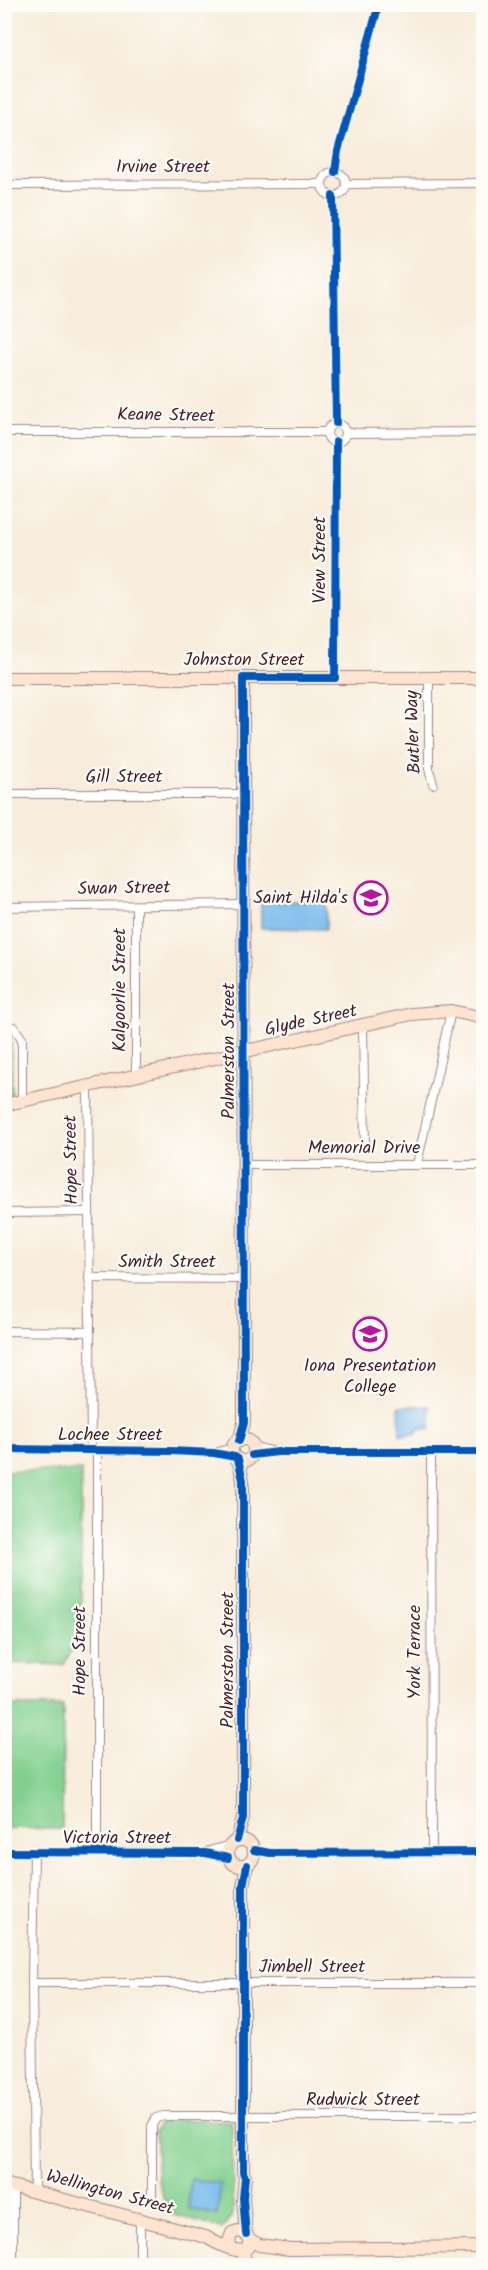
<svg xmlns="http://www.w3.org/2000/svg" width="488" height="2270" font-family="Kalam,sans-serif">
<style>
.green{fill:#82d08f;stroke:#66785d;stroke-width:1.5}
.water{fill:#75b9eb;stroke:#606c8b;stroke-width:1.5}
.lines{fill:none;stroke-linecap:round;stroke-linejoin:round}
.street-casing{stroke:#a18682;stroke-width:10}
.secondary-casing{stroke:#a18682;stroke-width:14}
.street{stroke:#fff;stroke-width:8}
.secondary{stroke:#fde4d1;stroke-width:12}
.cycleway-casing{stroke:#fdfcf7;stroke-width:11}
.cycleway{stroke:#0057b8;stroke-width:8}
.labels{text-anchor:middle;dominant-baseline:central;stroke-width:4.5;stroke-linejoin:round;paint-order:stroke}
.street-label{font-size:18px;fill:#4a1f2b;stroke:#fdfcf7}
.poi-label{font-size:18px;fill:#4a1f2b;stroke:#fdfcf7;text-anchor:end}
</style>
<rect width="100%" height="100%" fill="#fdfcf7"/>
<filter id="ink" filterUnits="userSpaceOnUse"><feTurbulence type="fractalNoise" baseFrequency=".0167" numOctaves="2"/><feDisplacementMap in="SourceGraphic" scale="12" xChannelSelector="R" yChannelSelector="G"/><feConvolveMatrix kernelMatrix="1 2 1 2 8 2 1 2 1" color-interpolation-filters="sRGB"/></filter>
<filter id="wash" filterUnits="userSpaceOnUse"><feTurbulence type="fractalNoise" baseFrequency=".008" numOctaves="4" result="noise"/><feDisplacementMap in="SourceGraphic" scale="24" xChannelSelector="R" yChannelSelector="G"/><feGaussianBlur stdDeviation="1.35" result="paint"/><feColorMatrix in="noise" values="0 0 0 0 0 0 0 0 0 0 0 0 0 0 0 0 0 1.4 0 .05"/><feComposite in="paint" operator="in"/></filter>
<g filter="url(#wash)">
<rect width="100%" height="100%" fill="#f8ecda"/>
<!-- green -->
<g class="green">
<path d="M 4,1032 L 11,1037 L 12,1096 L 5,1098 Z"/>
<path d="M 5,1471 L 81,1471 L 81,1630 L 64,1665 L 5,1663 Z"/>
<path d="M 5,1706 L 63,1706 L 62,1829 L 5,1828 Z"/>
<path d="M 168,2119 L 232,2121 L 233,2214 L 222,2229 L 168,2213 L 158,2181 L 155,2131 L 159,2123 Z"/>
</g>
<!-- water -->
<g class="water">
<path d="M 261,901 L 326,901 L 326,929 L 261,928 Z"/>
<path d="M 399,1406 L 430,1406 L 431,1429 L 417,1429 L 417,1434 L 400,1435 Z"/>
<path d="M 191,2179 L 221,2184 L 217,2215 L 188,2209 Z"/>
</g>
</g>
<g filter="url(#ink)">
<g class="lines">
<defs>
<g id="street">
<path d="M 335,172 L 338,151 L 379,4"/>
<circle cx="334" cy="184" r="12"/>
<path d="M 346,184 L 484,183"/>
<path d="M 4,185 L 322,184"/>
<path d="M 333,196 L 336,423"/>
<circle cx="336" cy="433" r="9"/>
<path d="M 4,432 L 326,432"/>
<path d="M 345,433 L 484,432"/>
<path d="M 483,512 L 484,533"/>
<path d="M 335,678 L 336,442"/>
<path d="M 429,679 L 429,769 L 433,784"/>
<path d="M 4,794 L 244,794"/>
<path d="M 136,906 L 136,1074"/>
<path d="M 4,907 L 244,904"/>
<path d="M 363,1026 L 365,1146"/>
<path d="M 4,1027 L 14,1027 L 22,1039 L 22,1101"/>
<path d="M 88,1085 L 91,1450"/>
<path d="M 417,1164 L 451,1011"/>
<path d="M 244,1165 L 484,1165"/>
<path d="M 4,1213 L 89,1212"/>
<path d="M 89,1278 L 244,1279"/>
<path d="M 4,1331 L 90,1332"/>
<path d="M 253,1447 L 271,1451"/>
<path d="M 4,1449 L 171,1451 L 214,1453 L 235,1457"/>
<path d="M 97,1450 L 97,1853"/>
<path d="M 218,1452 L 233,1448"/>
<path d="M 431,1452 L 432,1852"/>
<path d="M 252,1455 L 278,1452 L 484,1452"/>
<path d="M 254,1850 L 270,1853 L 484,1852"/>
<path d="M 4,1852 L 205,1853 L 228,1858"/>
<path d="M 206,1852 L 230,1845"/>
<path d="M 32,1983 L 484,1983"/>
<path d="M 13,2186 L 13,2266"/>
<path d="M 34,2192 L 32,1983 L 34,1852"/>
<path d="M 152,2198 L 152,2126 L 156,2118 L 164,2116 L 484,2116"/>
<path d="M 140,2219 L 140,2266"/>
</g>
<g id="secondary">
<path d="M 4,678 L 484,678"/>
<path d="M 4,1105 L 412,1014 L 451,1011 L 484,1018"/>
<circle cx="243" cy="1450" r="11"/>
<path d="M 239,1441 L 244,1423 L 243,678"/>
<circle cx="241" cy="1853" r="13"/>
<path d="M 237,1840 L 243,1818 L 243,1480 L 238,1459"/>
<path d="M 4,2184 L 206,2237 C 214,2242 240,2256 247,2248 C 251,2243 249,2238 246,2234 L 238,2231 L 232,2233 L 229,2241 L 231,2248"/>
<path d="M 246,2234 L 243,2198 L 245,2177 L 243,2172 L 243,1886 L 247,1865"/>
<path d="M 249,2239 L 259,2245 L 290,2249 L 484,2247"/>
<path d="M 244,2266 L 244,2250"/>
</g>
</defs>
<!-- street casing -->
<use href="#street" class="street-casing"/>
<!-- secondary casing -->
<use href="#secondary" class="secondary-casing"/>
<!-- street -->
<use href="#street" class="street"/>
<!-- secondary -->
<use href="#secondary" class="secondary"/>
<defs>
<g id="cycleway">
<path d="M 335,172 L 338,151 L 379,4"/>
<path d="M 333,196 L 336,423"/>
<path d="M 239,1441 L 244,1423 L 243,678 L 335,678 L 336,442"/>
<path d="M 4,1449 L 171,1451 L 214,1453 L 235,1457"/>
<path d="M 252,1455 L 278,1452 L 484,1452"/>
<path d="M 237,1840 L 243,1818 L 243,1480 L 238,1459"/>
<path d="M 254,1850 L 270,1853 L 484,1852"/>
<path d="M 4,1852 L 205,1853 L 228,1858"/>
<path d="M 246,2234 L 243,2198 L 245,2177 L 243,2172 L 243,1886 L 247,1865"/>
</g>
</defs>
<!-- cycleway casing -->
<use href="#cycleway" class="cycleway-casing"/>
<!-- cycleway -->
<use href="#cycleway" class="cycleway"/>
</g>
</g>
<!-- icons -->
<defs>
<symbol id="school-ring" viewBox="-11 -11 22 22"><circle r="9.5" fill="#fdfcf7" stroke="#b5179e" stroke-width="1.5"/><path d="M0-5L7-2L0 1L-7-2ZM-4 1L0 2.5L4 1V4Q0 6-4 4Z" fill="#b5179e"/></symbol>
</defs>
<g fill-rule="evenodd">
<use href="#school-ring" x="352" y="879" width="38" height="38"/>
<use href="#school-ring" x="351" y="1315" width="38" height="38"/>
</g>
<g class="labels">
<!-- street labels -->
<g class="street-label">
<text x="163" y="167">Irvine Street</text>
<text transform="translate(166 416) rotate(1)">Keane Street</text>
<text transform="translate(320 560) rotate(-90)">View Street</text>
<text x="244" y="660">Johnston Street</text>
<text transform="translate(414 732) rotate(-92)">Butler Way</text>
<text x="124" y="777">Gill Street</text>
<text transform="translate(124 889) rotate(-1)">Swan Street</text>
<text transform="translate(120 990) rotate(-90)">Kalgoorlie Street</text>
<text transform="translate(311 1021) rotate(-12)">Glyde Street</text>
<text transform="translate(229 1051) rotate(-90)">Palmerston Street</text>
<text x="364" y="1148">Memorial Drive</text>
<text transform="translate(72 1160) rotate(-91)">Hope Street</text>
<text x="167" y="1262">Smith Street</text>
<text x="110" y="1435">Lochee Street</text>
<text transform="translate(80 1651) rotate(-90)">Hope Street</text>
<text transform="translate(415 1652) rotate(-90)">York Terrace</text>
<text transform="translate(228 1660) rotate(-90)">Palmerston Street</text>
<text x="117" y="1838">Victoria Street</text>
<text x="312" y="1967">Jimbell Street</text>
<text x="363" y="2100">Rudwick Street</text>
<text transform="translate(110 2193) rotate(15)">Wellington Street</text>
</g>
<!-- poi labels -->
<g class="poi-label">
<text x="348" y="898">Saint Hilda's</text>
<text x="370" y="1366" text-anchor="middle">Iona Presentation<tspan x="370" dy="21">College</tspan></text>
</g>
</g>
<!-- margin -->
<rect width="488" height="2270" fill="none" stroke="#fdfcf7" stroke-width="24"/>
</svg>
